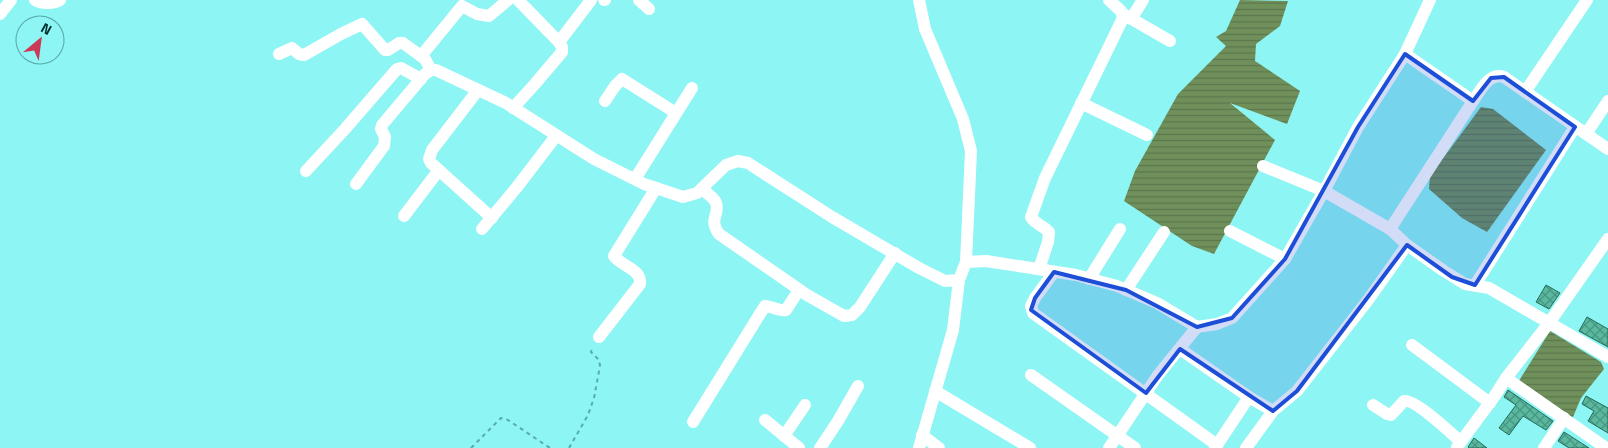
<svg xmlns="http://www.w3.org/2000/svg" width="1608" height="448" font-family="'Titillium Web',sans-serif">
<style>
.water{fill:url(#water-rules)}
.building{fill:url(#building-cross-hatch);stroke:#236c5a}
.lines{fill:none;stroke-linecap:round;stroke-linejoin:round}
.path{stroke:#58acab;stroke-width:2;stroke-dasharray:4 4;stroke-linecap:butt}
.minor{stroke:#fff;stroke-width:12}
.marked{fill:#1d4ed8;fill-opacity:0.2;stroke:#1d4ed8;stroke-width:4;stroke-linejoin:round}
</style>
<defs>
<pattern id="water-rules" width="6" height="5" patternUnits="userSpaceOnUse" patternTransform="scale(1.25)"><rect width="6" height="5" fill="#70905b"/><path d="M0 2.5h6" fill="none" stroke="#5a764c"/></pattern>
<pattern id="building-cross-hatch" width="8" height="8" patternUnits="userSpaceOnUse" patternTransform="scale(1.25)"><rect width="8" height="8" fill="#5ab89e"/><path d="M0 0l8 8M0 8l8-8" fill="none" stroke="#489681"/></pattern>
</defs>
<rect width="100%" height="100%" fill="#8df5f3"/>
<!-- water -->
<g class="water">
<path d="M 1240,0 L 1288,1 L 1280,26 L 1256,44 L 1255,61 L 1300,91 L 1287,124 L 1230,103 L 1275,140 L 1214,254 L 1192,246 L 1124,201 L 1135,171 L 1178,94 L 1226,46 L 1216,37 L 1226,31 Z"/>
<path d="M 1481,107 L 1493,109 L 1546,150 L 1487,232 L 1462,218 L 1429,189 L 1430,176 Z"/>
<path d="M 1550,331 L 1601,362 L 1604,369 L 1581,398 L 1573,417 L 1567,418 L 1517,384 Z"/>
</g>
<!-- building -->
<g class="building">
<path d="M 1546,285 L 1560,293 L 1549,309 L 1536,302 Z"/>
<path d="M 1587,317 L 1608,329 L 1608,347 L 1579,331 Z"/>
<path d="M 1508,390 L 1553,421 L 1546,430 L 1523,416 L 1509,435 L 1499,428 L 1516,405 L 1504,397 Z"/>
<path d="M 1586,396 L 1608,408 L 1608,433 L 1588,421 L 1594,411 L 1582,404 Z"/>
<path d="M 1564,432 L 1589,448 L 1569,448 L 1558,441 Z"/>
<path d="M 1474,438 L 1487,448 L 1469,448 L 1468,447 Z"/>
</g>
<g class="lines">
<!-- path -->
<g class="path">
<path d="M 471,448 L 501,418 L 508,420 L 550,448"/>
<path d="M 569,448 L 588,415 L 594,398 L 600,366 L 599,360 L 591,352 L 592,347"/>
</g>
<!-- minor -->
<g class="minor">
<path d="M 35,0 C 41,4 54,4 60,0"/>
<path d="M 604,0 L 605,0"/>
<path d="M 639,0 L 649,9"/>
<path d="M 919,0 L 925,29 L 963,119 L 971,151 L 966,262"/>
<path d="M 0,14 L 11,0"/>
<path d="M 1123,14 L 1170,41"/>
<path d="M 1131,19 L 1143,0"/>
<path d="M 559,42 L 591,0"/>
<path d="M 279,54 L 292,48 L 299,54 L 304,55 L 341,34 L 362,24 L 385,50 L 388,50 L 399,43 L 403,43 L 425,59 L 431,70"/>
<path d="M 1405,54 L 1473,101 C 1481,90 1489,72 1504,77 L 1608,149"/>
<path d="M 421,56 L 462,6 L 477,14 L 489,16 L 508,0"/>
<path d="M 478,90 L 432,150 L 429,159 L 431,163 L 492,218"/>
<path d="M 1525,92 L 1587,0"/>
<path d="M 605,101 L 615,86 L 622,79 L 676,113"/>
<path d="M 1081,103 L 1147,135"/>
<path d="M 513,108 L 534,85 L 562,52 L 562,47 L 559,42 L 518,0"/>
<path d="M 1586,134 L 1608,101"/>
<path d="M 1263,166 L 1324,191 L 1390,229 L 1407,245 L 1444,271 L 1465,284 L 1489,288 L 1608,357"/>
<path d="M 306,171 L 345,129 L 397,69 L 401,68 L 421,79"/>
<path d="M 635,179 L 692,88"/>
<path d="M 356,184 L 384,146 L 385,137 L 381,129 L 382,125 L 425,74 L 431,70 L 436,70 L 506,103 L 594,159 L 644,184 L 683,197 L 697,193 L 726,165 L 738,161 L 748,163 L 832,217 L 919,268 L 945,281 L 959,280 L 966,262 L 986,261 L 1076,275 L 1117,286 L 1157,303 L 1197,327 L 1217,324 L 1232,318 L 1285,259 L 1324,191 L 1358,127 L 1405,54 L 1430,0"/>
<path d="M 702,189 C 706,193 714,197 716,203 C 720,216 708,218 719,234 L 807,295 L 844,316 L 852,315 L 860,307 L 895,253"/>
<path d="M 404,216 L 439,170"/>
<path d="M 482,229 L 517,187 L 556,136"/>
<path d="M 1390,229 L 1473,101"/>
<path d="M 1230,231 L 1285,259"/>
<path d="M 1039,269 L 1048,242 L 1049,232 C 1044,226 1035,224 1031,217 L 1045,178 L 1123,18 L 1121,11 L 1109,0"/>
<path d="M 1054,272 L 1035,298 L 1031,306 L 1033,313 L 1217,445"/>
<path d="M 1089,279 L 1120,229"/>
<path d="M 1475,285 L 1575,127"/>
<path d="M 1126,290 L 1164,232"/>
<path d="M 599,337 L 640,284 C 642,269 621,266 614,256 L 656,188"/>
<path d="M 1412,345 L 1490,403"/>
<path d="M 1180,349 L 1249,397 L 1215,448"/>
<path d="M 1031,375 L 1135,448"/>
<path d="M 935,391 L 1030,448"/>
<path d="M 1249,397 L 1273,411 L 1297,391 L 1368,300 L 1407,245"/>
<path d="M 1373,405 L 1387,414 L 1391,415 L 1404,401 C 1415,399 1451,433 1461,442"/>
<path d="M 765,420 L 799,448"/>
<path d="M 693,422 L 763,309 L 765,306 C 772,306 779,312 786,310 L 799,290"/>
<path d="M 922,435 L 939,448"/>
<path d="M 784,436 L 805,405"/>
<path d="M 1457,447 L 1494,397 L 1506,378"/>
<path d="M 820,448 L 838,421 L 858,386"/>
<path d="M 919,448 L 953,330 L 959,280"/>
<path d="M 1109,448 L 1158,375 L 1197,327"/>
<path d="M 1246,448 L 1273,411"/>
<path d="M 1544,448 L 1564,418"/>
<path d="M 1606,448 L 1506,378 L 1549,323 L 1608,239"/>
</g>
</g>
<!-- marked area -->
<path class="marked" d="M 1405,54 L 1473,101 L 1491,78 L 1504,77 L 1575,127 L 1475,285 L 1452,277 L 1407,245 L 1297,391 L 1273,411 L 1180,349 L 1146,393 L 1031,310 L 1035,298 L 1054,272 L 1126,290 L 1197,327 L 1232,318 L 1285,259 L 1358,127 Z"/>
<!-- north arrow -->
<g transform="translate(40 40) rotate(29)"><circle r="24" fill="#8df5f3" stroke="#55a7a5"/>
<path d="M0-4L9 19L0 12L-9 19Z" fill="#ca3a57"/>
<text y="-8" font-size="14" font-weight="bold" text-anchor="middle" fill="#003131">N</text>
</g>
</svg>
